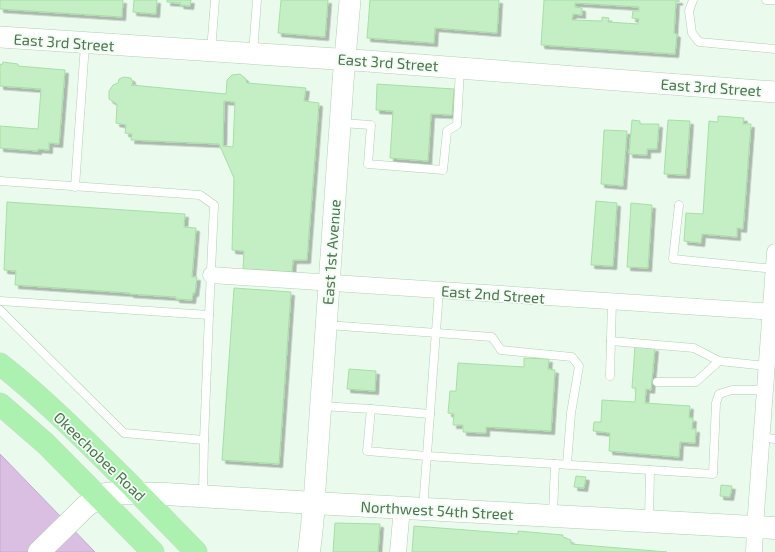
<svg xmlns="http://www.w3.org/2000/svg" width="775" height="552" font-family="'Exo 2',sans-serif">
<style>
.water{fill:#dabfe3;stroke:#c9a6d4}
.building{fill:#c4eec4;stroke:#a6dfa5;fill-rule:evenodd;filter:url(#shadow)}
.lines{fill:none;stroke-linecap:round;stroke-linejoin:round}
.service-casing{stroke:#b3ceb4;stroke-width:9}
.minor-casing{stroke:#b3ceb4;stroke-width:17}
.tertiary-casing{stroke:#b3ceb4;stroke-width:22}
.secondary-casing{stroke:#aeceb0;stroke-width:23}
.trunk-casing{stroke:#ced8ce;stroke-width:23}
.service{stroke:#fff;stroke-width:8}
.minor{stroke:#fff;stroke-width:16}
.tertiary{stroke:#fff;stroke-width:21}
.secondary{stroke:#fff;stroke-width:22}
.trunk{stroke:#acf1b0;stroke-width:22}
.labels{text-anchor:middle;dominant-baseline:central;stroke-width:3.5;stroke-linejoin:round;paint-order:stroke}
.street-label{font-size:15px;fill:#50734f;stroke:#f0fef3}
</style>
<defs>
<filter id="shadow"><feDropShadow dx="3.5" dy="3.5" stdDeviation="0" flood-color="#0004"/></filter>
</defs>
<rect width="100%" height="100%" fill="#eafbed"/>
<!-- water -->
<path class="water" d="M 0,454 L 95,552 L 0,552 Z"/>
<!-- building -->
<g class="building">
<path d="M 0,0 L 123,0 L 122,17 L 0,9 Z"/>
<path d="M 134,0 L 157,0 L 156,14 L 133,12 Z"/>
<path d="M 167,0 L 191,0 L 190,6 L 180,5 L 181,3 L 167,2 Z"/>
<path d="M 281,0 L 328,0 L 325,37 L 278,33 Z"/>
<path d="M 370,0 L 499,0 L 497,33 L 435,28 L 434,43 L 367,38 Z"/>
<path d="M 544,0 L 679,0 L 679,2 L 676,1 L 674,33 L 677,34 L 675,54 L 541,45 ZM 575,3 L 639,7 L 639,11 L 633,11 L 632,18 L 639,19 L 638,24 L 608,22 L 609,18 L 602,17 L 602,21 L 572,20 L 573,14 L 582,15 L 582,8 L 575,7 Z"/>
<path d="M 3,62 L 18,64 L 18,66 L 65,70 L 59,144 L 49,143 L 49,150 L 38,149 L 38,151 L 0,148 L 0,126 L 38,129 L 41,89 L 0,86 L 0,64 L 2,65 Z"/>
<path d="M 240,74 L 245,78 L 247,83 L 306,88 L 304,101 L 319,103 L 307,260 L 293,260 L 292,272 L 243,269 L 244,251 L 232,250 L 234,178 L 219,144 L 131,140 L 132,134 L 125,133 L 126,125 L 116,123 L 117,104 L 109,99 L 109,91 L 113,85 L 118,83 L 119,79 L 124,77 L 131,78 L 133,83 L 131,85 L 226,94 L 227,80 L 232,75 ZM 224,101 L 235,102 L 233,147 L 223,146 Z"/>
<path d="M 377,84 L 454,89 L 452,115 L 431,114 L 428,161 L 390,158 L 393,111 L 376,110 Z"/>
<path d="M 718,116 L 744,118 L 743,124 L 751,124 L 743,229 L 737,228 L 737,237 L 702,234 L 701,243 L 684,241 L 686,213 L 703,214 L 709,121 L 718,122 Z"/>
<path d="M 632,120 L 640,121 L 640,124 L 659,124 L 657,149 L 647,149 L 647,155 L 629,154 Z"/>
<path d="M 668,120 L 690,121 L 686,175 L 664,174 Z"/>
<path d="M 604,130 L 627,131 L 623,186 L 601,184 Z"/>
<path d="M 596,201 L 617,203 L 613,266 L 591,265 Z"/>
<path d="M 7,202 L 185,214 L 184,227 L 196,228 L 192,277 L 197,277 L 195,293 L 193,293 L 192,300 L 176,299 L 176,297 L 130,294 L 130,293 L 15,285 L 16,271 L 4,270 Z"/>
<path d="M 631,203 L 652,205 L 648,268 L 627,267 Z"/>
<path d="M 234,288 L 291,292 L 279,464 L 222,460 Z"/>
<path d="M 635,346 L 655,348 L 651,390 L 646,389 L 645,403 L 690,406 L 689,418 L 693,418 L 692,429 L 696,429 L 695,443 L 680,442 L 679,457 L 609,451 L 610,433 L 593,431 L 594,422 L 601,422 L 602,400 L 635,402 L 636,388 L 632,388 Z"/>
<path d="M 524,358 L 549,359 L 548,369 L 555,370 L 551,431 L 486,427 L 486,433 L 463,432 L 463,425 L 453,425 L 454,414 L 448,413 L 450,391 L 456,391 L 458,363 L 524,367 Z"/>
<path d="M 349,369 L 376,371 L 375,391 L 347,389 Z"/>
<path d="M 576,476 L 586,477 L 584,488 L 574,487 Z"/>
<path d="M 721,485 L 732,486 L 730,497 L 720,496 Z"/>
<path d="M 335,523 L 380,524 L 378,552 L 333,552 Z"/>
<path d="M 414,526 L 518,534 L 518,531 L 563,535 L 563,537 L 571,540 L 571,544 L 667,552 L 412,552 Z"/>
</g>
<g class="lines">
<defs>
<g id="service">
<path d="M 693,0 L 689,11 L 692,33 L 699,42 L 775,49"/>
<path d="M 766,0 L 775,0"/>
<path d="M 211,51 L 215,0"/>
<path d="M 253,53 L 257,0"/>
<path d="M 341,123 L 371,125 L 368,164 L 443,170 L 447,131 L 457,125 L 460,68"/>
<path d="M 0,181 L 200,195 L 214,205 L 209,315"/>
<path d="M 75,187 L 85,44"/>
<path d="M 679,205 L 673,259 L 774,269"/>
<path d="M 0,301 L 209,315 L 204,440 L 124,433 L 0,310"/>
<path d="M 327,325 L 492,337 L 501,350 L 572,357 L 579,366 L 571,413 L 567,464"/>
<path d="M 611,341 L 694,348 L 719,361 L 767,366"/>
<path d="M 610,376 L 612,301"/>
<path d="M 657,382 L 696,382 L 719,361"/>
<path d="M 321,406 L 371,409 L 367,451 L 427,456 L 713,474 L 716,403 L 719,394 L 732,390 L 765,390"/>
<path d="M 371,409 L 430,414"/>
<path d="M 761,437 L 775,439"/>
<path d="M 203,495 L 204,440"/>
<path d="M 423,509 L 439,290"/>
<path d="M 553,515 L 555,464"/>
<path d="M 649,521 L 650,470"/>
</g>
<g id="minor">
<path d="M 211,275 L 775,312"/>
<path d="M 398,552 L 402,508"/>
<path d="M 754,552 L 755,527 L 775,252"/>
</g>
<g id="tertiary">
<path d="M 0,37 L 367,61 L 775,92"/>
<path d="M 314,503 L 343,82 L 350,0"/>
</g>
<g id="secondary">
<path d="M 39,552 L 86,506 L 99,497 L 106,494 L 117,493 L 165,494 L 314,503 L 775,528"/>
<path d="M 309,552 L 312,526 L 314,503"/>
</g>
<g id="trunk">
<path d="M 0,364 C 36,392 69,424 102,457 C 134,488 165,520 196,552"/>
<path d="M 0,404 L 46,444 L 153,552"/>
</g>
</defs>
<!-- service casing -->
<use href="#service" class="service-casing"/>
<!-- minor casing -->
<use href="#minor" class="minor-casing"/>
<!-- tertiary casing -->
<use href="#tertiary" class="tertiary-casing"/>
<!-- secondary casing -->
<use href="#secondary" class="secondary-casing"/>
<!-- trunk casing -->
<use href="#trunk" class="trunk-casing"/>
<!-- service -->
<use href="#service" class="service"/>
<!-- minor -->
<use href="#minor" class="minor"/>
<!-- tertiary -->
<use href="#tertiary" class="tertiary"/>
<!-- secondary -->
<use href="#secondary" class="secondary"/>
<!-- trunk -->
<use href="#trunk" class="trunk"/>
</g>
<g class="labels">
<!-- street labels -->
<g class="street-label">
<text transform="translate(64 42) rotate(4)">East 3rd Street</text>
<text transform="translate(388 62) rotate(4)">East 3rd Street</text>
<text transform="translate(711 87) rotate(4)">East 3rd Street</text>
<text transform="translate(331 252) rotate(-86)">East 1st Avenue</text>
<text transform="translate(493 294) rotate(4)">East 2nd Street</text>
<text transform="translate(100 456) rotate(44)">Okeechobee Road</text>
<text transform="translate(437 510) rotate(3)">Northwest 54th Street</text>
</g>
</g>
</svg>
